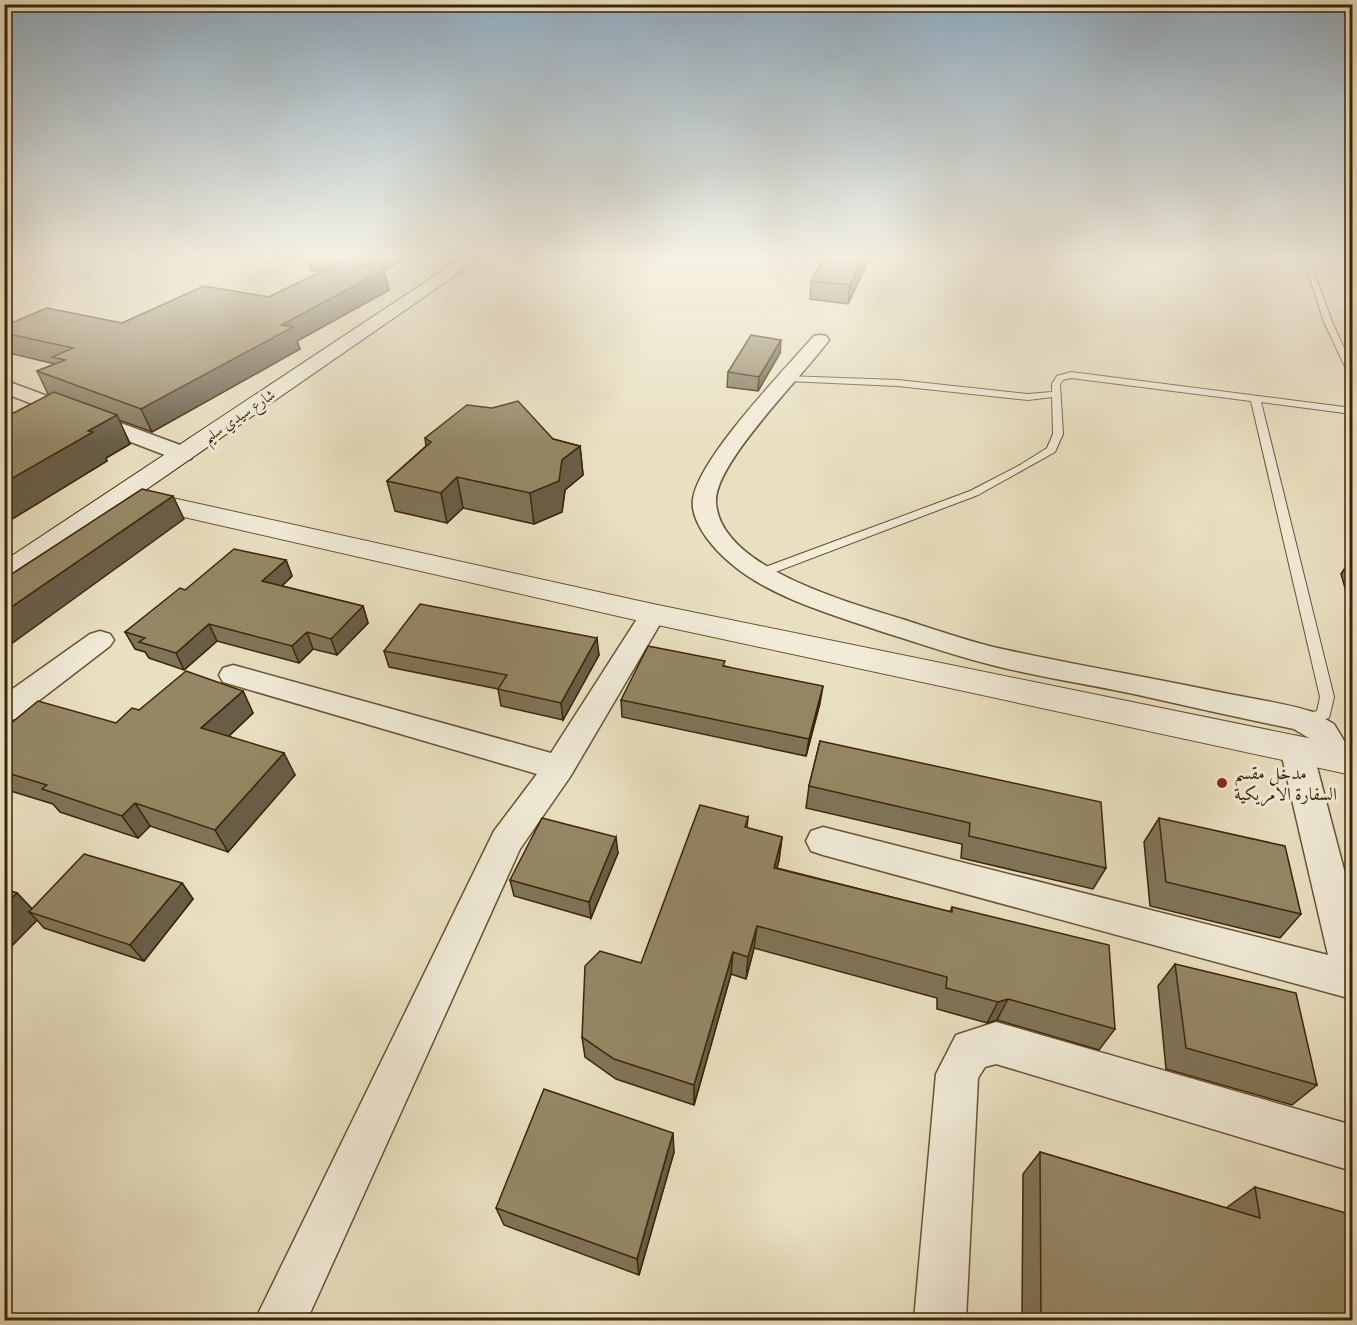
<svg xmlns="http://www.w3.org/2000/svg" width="1357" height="1325" font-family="'IM FELL Great Primer',Amiri,serif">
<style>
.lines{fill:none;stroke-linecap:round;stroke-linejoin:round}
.service-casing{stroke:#665433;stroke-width:2}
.minor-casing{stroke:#665433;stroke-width:3}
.tertiary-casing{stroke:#665433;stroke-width:2}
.secondary-casing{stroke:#3b2604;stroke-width:2}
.service{fill:#f1ebd7;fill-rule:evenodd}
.minor{fill:#f1ebd7;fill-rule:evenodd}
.tertiary{fill:#f1ebd7;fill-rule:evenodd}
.secondary{fill:#f1ebd7;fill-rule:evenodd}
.wall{fill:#807458;stroke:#3b2604;stroke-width:1.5}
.shaded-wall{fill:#685e47;stroke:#3b2604;stroke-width:1.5}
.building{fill:#958766;stroke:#3b2604;stroke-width:1.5}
.poi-dot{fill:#8f2418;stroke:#f1ebd7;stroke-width:2}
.labels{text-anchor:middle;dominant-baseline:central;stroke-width:6;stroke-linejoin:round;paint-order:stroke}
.far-street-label{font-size:15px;fill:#3b2604;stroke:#f1ebd7}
.poi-label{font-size:18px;fill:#3b2604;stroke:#f1ebd7;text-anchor:start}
</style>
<rect width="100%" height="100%" fill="#e9e0c1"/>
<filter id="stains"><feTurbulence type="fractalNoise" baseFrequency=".00333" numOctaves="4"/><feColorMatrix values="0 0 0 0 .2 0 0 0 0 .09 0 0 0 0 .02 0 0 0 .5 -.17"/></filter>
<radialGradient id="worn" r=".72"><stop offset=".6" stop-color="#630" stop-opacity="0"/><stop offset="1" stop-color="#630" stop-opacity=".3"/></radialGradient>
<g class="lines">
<defs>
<g id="service">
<path d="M 1303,257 L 1309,257 L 1332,322 L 1352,365 L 1352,375 L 1348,373 L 1324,322 Z"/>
<path d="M 1071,372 L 1352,408 L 1352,414 L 1261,402 L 1334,697 L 1329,718 L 1302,725 L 1297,724 L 1295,720 L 1297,716 L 1317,711 L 1320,697 L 1251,401 L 1071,378 L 1063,380 L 1060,384 L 1063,434 L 1055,452 L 978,495 L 765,576 L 761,577 L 755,573 L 757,570 L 970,491 L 1020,465 L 1047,448 L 1053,434 L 1052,397 L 1028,400 L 898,386 L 788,381 L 784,378 L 785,376 L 898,380 L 1028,394 L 1052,392 L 1052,384 L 1057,376 Z"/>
</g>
<g id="minor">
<path d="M 820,335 L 826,336 L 829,340 C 805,374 714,463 716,502 C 719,568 851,603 902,619 C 933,629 962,639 993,647 C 1070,664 1147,677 1224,693 C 1254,699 1284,703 1313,712 L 1334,724 L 1352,754 L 1350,767 L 1339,770 L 1328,767 L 1312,740 L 1294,729 C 1240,718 1187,706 1134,694 C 1087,684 1039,677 992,665 C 955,656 919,643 883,632 C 822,611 746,592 706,537 C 699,527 691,512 693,499 C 699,458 784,370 814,336 Z"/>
<path d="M 4,380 L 191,449 L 194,454 L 191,459 L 183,460 L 175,459 L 4,393 Z"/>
<path d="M 653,605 L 662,608 L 666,614 L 570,777 L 520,849 L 307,1320 L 255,1320 L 494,831 L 537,774 L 223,682 L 219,675 L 223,668 L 233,665 L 551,753 L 644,608 Z"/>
<path d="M 100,631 L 110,634 L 114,640 L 110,646 L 15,719 L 4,722 L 4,695 L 90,634 Z"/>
<path d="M 1296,736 L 1307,740 L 1312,748 L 1352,900 L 1352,999 L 823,855 L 811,851 L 806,841 L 811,831 L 823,827 L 1328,955 L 1280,748 L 1285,740 Z"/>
<path d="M 996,1022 L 1352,1125 L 1352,1171 L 996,1064 L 985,1067 L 978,1078 L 966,1320 L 914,1320 L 936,1074 L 956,1035 Z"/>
</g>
<path id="tertiary" d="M 136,490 L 653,604 L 1352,747 L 1352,775 L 653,624 L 127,504 L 123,498 L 127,492 Z"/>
<path id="secondary" d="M 463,257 L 482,257 L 14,581 L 4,584 L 4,561 Z"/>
</defs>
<!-- service casing -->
<use href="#service" class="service-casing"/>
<!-- minor casing -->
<use href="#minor" class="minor-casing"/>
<!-- tertiary casing -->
<use href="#tertiary" class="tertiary-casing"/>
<!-- secondary casing -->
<use href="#secondary" class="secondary-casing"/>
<!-- service -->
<use href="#service" class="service"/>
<!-- minor -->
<use href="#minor" class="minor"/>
<!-- tertiary -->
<use href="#tertiary" class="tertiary"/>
<!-- secondary -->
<use href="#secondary" class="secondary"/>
</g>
<!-- wall -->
<g class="wall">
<path d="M 307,257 L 410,257 L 384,270 L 389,290 L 297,341 L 300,349 L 152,432 L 119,420 L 130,444 L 106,458 L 107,461 L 4,524 L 4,418 L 50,395 L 48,394 L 37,371 L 55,364 L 4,352 L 4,326 L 122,323 L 269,297 L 321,272 L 311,270 Z"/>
<path d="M 825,257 L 870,257 L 848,304 L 810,299 L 811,281 Z"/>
<path d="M 780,353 L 758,391 L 727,387 L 728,372 Z"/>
<path d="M 425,438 L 553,439 L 580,446 L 583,475 L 565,490 L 562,512 L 534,524 L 463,508 L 447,523 L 395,511 L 387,481 L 426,446 Z"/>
<path d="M 1353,556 L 1353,603 L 1349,602 L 1341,574 Z"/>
<path d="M 286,560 L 292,576 L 282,586 L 363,606 L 368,623 L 337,655 L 313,649 L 299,663 L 217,641 L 184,670 L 149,658 L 145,652 L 135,649 L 125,632 L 185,590 Z"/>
<path d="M 384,651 L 599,655 L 563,720 L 501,706 L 498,689 L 389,667 Z"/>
<path d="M 725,666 L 820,703 L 806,756 L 622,717 L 621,700 Z"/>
<path d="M 243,691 L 253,713 L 229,736 L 295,775 L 228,852 L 150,826 L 138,838 L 60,812 L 53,804 L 4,789 L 4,729 L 116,723 L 139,710 Z"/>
<path d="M 820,741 L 1106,868 L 1093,889 L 961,858 L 962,844 L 806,808 L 809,786 Z"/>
<path d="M 748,817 L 747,828 L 782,837 L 779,860 L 777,868 L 950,912 L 952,907 L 1115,1029 L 1099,1050 L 997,1020 L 987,1023 L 937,1009 L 937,998 L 754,948 L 746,979 L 731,974 L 694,1105 L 616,1079 L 585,1057 L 582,1037 L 641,963 Z"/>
<path d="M 1159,818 L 1301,914 L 1280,938 L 1150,906 L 1144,842 Z"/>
<path d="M 618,853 L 591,918 L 514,896 L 510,880 Z"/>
<path d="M 182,883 L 193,899 L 144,961 L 44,928 L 37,920 L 4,954 L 4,889 L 17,893 L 32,909 Z"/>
<path d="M 1175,964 L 1317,1085 L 1292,1105 L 1166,1069 L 1158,986 Z"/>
<path d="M 674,1152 L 639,1275 L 504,1225 L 496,1208 Z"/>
<path d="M 1040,1152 L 1226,1208 L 1255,1187 L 1353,1320 L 1022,1320 L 1023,1174 Z"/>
</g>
<!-- shaded-wall -->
<g class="shaded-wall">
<path d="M 367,257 L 410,257 L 366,279 L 361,260 Z"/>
<path d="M 864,257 L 870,257 L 848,304 L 850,285 Z"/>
<path d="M 384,270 L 389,290 L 297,341 L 300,349 L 152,432 L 141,409 L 281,325 Z"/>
<path d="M 781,340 L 780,353 L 758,391 L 759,377 Z"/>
<path d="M 117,415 L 130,444 L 106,458 L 107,461 L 4,524 L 4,483 L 88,431 Z"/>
<path d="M 580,446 L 583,475 L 565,490 L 562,512 L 534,524 L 530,493 L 562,460 Z"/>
<path d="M 457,477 L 463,508 L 447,523 L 441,493 Z"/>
<path d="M 173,496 L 184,519 L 7,647 L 4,643 L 4,612 Z"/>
<path d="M 286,560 L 292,576 L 269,598 L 262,581 Z"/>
<path d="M 363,606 L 368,623 L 337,655 L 331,639 Z"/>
<path d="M 209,624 L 217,641 L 184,670 L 176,653 Z"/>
<path d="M 307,632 L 313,649 L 299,663 L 292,646 Z"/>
<path d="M 597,638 L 599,655 L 563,720 L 561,703 Z"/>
<path d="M 823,686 L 820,703 L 806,756 L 809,739 Z"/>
<path d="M 243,691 L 253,713 L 214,750 L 201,728 Z"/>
<path d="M 284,753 L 295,775 L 228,852 L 215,830 Z"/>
<path d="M 135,803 L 150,826 L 138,838 L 122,816 Z"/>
<path d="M 616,837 L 618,853 L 591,918 L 589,902 Z"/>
<path d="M 782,837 L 779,860 L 771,890 L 774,868 Z"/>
<path d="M 182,883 L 193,899 L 144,961 L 130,945 Z"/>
<path d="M 17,893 L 37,914 L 29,912 L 37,920 L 4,954 L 4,906 Z"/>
<path d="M 757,926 L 754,948 L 746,979 L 748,957 Z"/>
<path d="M 733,952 L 731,974 L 694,1105 L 694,1085 Z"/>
<path d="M 1008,999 L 997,1020 L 987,1023 L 998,1002 Z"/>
<path d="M 673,1133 L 674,1152 L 639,1275 L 637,1259 Z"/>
</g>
<!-- building -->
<g class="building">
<path d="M 343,257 L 367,257 L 361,260 Z"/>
<path d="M 825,257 L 864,257 L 850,285 L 811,281 Z"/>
<path d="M 339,263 L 384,270 L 281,325 L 293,327 L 141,409 L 37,371 L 65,360 L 52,357 L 73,348 L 4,333 L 4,326 L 47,308 L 122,323 L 204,286 L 269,297 Z"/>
<path d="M 751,335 L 781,340 L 759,377 L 728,372 Z"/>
<path d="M 54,392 L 117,415 L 88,431 L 93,432 L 4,483 L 4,418 Z"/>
<path d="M 518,401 L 553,439 L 580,446 L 562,460 L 559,481 L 530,493 L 457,477 L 441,493 L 387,481 L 431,442 L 425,438 L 467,405 L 492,408 Z"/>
<path d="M 142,489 L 173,496 L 4,612 L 4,579 Z"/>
<path d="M 234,549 L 286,560 L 262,581 L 363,606 L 331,639 L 307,632 L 292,646 L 209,624 L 176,653 L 139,642 L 145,638 L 125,632 L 180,588 L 185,590 Z"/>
<path d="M 420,604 L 597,638 L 561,703 L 498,689 L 507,675 L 384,651 Z"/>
<path d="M 648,646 L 725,661 L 723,666 L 823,686 L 809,739 L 621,700 Z"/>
<path d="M 186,671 L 243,691 L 201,728 L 284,753 L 215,830 L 135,803 L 122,816 L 42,789 L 47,785 L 4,772 L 4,729 L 38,701 L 116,723 L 132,708 L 139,710 Z"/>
<path d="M 820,741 L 1101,802 L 1106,868 L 969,836 L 970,823 L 809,786 Z"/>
<path d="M 700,805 L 748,817 L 745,827 L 782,837 L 774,868 L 952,912 L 952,907 L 1109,945 L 1115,1029 L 1008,999 L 998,1002 L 946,988 L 947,977 L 757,926 L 748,957 L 733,952 L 694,1085 L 614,1059 L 582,1037 L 585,966 L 600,951 L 641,963 Z"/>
<path d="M 542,818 L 616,837 L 589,902 L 510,880 Z"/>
<path d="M 1159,818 L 1285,846 L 1301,914 L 1166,882 Z"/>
<path d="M 84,854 L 182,883 L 130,945 L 29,912 Z"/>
<path d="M 4,889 L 17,893 L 4,906 Z"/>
<path d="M 1175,964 L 1296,993 L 1317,1085 L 1186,1048 Z"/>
<path d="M 544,1089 L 673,1133 L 637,1259 L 496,1208 Z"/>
<path d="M 1040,1152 L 1260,1218 L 1255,1187 L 1353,1215 L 1353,1320 L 1041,1320 Z"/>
</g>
<!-- sky -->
<linearGradient id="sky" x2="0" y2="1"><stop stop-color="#91acbf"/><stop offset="0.58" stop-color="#f5f1e3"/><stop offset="1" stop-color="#f5f1e3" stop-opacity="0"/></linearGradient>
<rect width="1357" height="443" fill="url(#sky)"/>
<!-- markers -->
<circle class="poi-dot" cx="1222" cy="783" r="6"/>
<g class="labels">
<!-- far-street labels -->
<g class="far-street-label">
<text transform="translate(239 416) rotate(-34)">شارع سيدي سليم</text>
</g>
<!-- poi labels -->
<g class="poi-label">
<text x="1234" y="773">مدخل مقسم<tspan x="1234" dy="21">السفارة الامريكية</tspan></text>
</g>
</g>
<!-- margin -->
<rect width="1357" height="1325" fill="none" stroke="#e9e0c1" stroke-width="24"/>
<rect x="6" y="6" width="1345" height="1313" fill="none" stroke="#3b2604" stroke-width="3"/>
<rect x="12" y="12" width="1333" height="1301" fill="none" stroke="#3b2604" stroke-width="1.5"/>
<rect width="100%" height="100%" filter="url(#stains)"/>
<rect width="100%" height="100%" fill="url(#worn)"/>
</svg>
